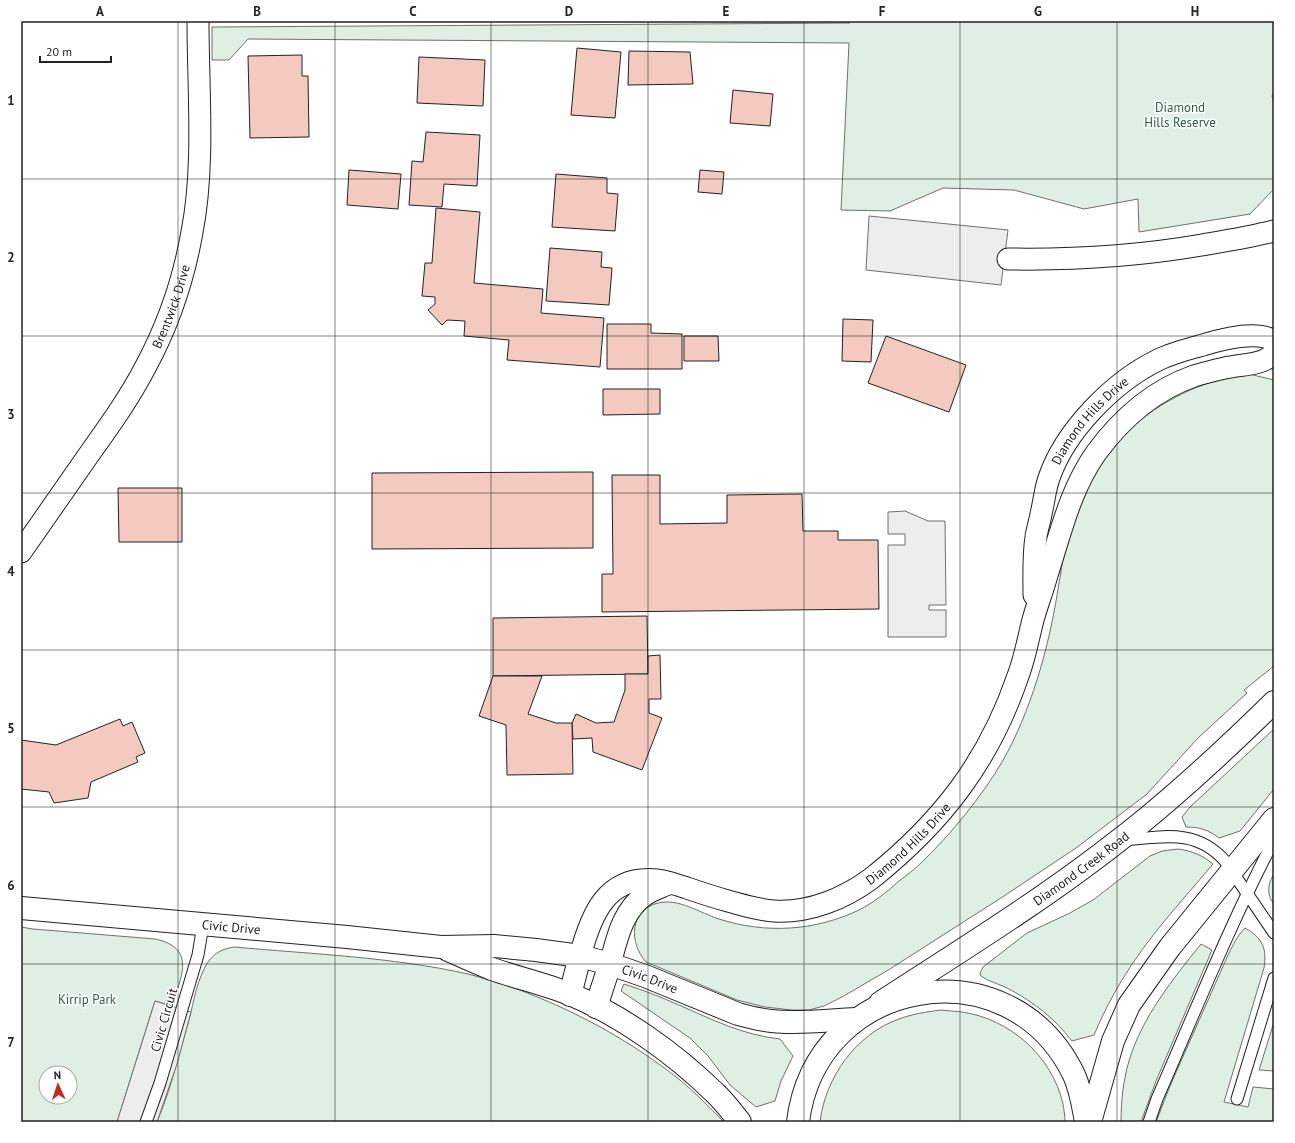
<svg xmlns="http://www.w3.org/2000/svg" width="1295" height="1143" font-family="'PT Sans',sans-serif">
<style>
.green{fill:#e0efe3;stroke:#6f6f6f;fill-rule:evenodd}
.parking{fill:#ededed;stroke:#6f6f6f}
.building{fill:#f3c9c0;stroke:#222}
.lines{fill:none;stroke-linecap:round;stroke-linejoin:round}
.service-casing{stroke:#222;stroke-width:13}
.minor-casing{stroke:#222;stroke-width:23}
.tertiary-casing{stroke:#222;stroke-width:24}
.primary-casing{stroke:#222;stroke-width:24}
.trunk-casing{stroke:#222;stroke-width:24}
.service{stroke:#fff;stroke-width:11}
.minor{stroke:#fff;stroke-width:21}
.tertiary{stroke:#fff;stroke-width:22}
.primary{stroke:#fff;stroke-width:22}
.trunk{stroke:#fff;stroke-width:22}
.grid{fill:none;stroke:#222;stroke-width:1;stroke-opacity:0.55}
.labels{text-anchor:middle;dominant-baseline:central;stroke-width:3;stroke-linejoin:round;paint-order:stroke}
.park-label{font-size:13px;fill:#2f5e38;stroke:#fff}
.street-label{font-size:13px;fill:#222;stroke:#fff}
.neatline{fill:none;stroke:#222;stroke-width:1.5}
.grid-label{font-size:13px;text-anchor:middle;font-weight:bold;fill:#222}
</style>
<rect width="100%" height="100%" fill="#fff"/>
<!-- green -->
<g class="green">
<path d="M 851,21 L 1274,21 L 1274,91 L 1272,96 L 1274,105 L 1274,189 L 1250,214 L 1139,232 L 1138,199 L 1084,209 L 1014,190 L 943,188 L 890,211 L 841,210 L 849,43 L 248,39 L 229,60 L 212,60 L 212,27 L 850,23 Z"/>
<path d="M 1249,374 L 1274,380 L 1274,666 L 1244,690 L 1247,693 L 1198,738 L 1147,794 L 1076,848 L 1004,896 L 890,969 L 842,997 L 824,1006 L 809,1010 L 791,1010 L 765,1007 L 737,1000 L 646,962 C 629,943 629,910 658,903 C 679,898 700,913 719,919 C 766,934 815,931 859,910 C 873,903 887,892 899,881 C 907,875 915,869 922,862 C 951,834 982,796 1002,762 C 1017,736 1028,708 1037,680 C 1047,648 1054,616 1059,583 C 1063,562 1064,540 1072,520 C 1075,512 1079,505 1082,498 C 1087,489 1091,479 1095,471 C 1098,465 1103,460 1107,455 C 1129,426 1155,406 1188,391 C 1200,386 1212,381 1225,378 C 1233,376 1241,375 1249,374 Z"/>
<path d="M 1274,729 L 1274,789 L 1240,831 L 1219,838 C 1209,830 1199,827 1186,827 L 1182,817 L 1190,807 Z"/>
<path d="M 1178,849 C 1192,851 1202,855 1213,864 C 1182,901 1147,938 1122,980 C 1111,998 1102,1016 1094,1035 L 1072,1041 C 1054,1018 1035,1003 1009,989 C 1000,984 989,982 981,976 L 980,973 L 983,967 L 1027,933 L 1070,913 L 1093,900 L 1150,856 L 1162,851 Z"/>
<path d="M 1274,874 L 1274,904 C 1266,895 1268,883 1274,874 Z"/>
<path d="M 21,927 L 33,929 L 155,939 C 197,948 181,977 172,1006 L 155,1001 L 117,1122 L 21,1122 ZM 46,1073 L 70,1073 L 70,1097 L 46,1097 Z"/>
<path d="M 1245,928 C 1263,938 1267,949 1264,968 L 1224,1102 L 1248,1107 L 1253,1087 L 1274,1089 L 1274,1122 L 1156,1122 L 1170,1086 L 1228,955 C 1233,945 1237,936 1245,928 Z"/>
<path d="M 1201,944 L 1212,950 L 1156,1081 L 1141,1122 L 1121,1122 C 1121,1102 1123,1081 1129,1061 C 1142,1017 1173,979 1201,944 Z"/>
<path d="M 234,947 C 311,954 392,957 468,974 C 484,978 501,984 517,989 C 576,1011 631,1041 680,1080 C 696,1093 710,1108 724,1122 L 157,1122 C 171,1089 179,1054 189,1020 C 194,1001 197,979 208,962 C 215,952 223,949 234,947 Z"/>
<path d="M 624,984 C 643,990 661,997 679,1005 C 713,1020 743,1035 780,1039 L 793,1056 L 781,1081 L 775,1101 L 756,1107 L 730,1085 L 708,1056 L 690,1038 L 621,991 Z"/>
<path d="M 941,1010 C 948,1011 955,1011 962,1012 C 1010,1019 1052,1056 1063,1104 C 1064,1110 1065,1116 1065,1122 L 820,1122 C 825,1078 856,1034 899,1019 C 912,1014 926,1012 941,1010 Z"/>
<path d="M 1274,1022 L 1274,1071 L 1259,1070 Z"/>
</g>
<!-- parking -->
<g class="parking">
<path d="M 869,216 L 1008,230 L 1001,285 L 866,270 Z"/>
<path d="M 905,511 L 928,521 L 945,521 L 946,605 L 929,605 L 929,610 L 946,610 L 946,637 L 888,637 L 888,545 L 905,545 L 905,534 L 888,534 L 888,512 Z"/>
<path d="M 155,1001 L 191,1012 L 177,1064 L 157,1122 L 117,1122 Z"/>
</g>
<!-- building -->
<g class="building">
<path d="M 577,48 L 621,52 L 615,118 L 571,115 Z"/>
<path d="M 629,51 L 690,52 L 693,84 L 628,85 Z"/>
<path d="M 302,55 L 302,76 L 308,76 L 309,137 L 250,138 L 248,56 Z"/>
<path d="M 419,57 L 485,60 L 483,106 L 417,103 Z"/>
<path d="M 733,90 L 773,94 L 770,126 L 730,123 Z"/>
<path d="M 426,132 L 480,135 L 477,186 L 444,184 L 442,207 L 409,205 L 412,161 L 423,162 Z"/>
<path d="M 349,170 L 401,174 L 398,209 L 347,205 Z"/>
<path d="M 700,170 L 724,172 L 722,194 L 698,192 Z"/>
<path d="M 556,174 L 607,178 L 607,193 L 618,194 L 615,231 L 552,227 Z"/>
<path d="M 436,208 L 480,212 L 474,283 L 543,289 L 541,313 L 604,318 L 600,367 L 507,360 L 509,340 L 464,336 L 465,321 L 447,320 L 442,325 L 428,310 L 435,304 L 435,297 L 422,296 L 425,263 L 432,263 Z"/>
<path d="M 550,248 L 602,252 L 601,267 L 612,268 L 609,305 L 546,301 Z"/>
<path d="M 843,319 L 873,320 L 871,362 L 842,361 Z"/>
<path d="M 607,324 L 651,324 L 651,333 L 682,334 L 682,369 L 607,369 Z"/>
<path d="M 684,336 L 718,336 L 719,361 L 684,361 Z"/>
<path d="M 886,336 L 966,365 L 949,412 L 868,383 Z"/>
<path d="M 603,389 L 660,389 L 660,414 L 603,415 Z"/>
<path d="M 593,472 L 593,548 L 372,549 L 372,473 Z"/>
<path d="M 612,475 L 660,475 L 660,524 L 727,523 L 727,495 L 802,494 L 803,531 L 838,531 L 838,540 L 878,540 L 879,609 L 602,612 L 602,574 L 613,574 Z"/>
<path d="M 118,488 L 182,488 L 182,542 L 119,542 Z"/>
<path d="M 647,616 L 648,674 L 493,676 L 493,618 Z"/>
<path d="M 660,655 L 661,699 L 649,699 L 649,713 L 662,718 L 642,770 L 593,752 L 592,738 L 573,739 L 572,723 L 576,714 L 596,723 L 614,722 L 625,690 L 625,674 L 648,674 L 648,656 Z"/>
<path d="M 493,676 L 542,676 L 528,714 L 556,723 L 572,723 L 573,774 L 507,775 L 506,725 L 479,716 Z"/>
<path d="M 120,719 L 123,726 L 132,722 L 145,753 L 136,757 L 138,762 L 91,782 L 88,798 L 54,803 L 49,792 L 21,789 L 21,740 L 56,745 Z"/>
</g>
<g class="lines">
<defs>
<g id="service">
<path d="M 1124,840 C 1162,837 1196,828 1225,861 L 1274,933"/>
<path d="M 1237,1099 L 1274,978"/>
<path d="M 146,1122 L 160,1083 L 198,955 L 203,925"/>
<path d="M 1149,1122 L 1157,1099 C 1195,1012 1230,924 1274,840"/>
</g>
<g id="minor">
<path d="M 1008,259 C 1074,260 1138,256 1202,245 C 1226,241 1251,237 1274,231"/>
<path id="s1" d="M 21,552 C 44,519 67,486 90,453 C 110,425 130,397 146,366 C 168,325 184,278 192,232 C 205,166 198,89 198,21"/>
<path id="s2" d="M 1034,595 C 1034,576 1033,556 1036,537 C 1037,529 1040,521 1041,514 C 1044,502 1045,489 1049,478 C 1065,431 1113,382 1158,360 C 1172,353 1188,349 1203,345 C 1222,339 1258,330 1274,341"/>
<path id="s3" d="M 580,956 C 591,915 606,875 657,880 C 667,881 677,885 687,888 C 701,893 714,897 728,901 C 743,905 758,910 774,911 C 809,913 844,899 872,878 C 942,822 989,761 1018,676 C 1025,658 1028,639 1033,620 C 1037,605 1043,590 1047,575 C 1061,532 1070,490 1096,453 C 1121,419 1154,390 1194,376 C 1204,373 1215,370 1225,368 C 1241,364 1263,366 1274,353"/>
<path d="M 610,964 C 617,939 622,911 645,895 C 652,890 662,887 670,883"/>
</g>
<g id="tertiary">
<path id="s4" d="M 21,908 L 347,937 L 441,947 L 494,946 L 536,950 L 580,956 L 610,964 L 645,976 L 738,1014 C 749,1017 761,1020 772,1021 C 800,1024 829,1020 856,1019"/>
<path d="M 448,950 C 462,956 477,963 492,969 C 518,978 545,984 570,994 C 622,1016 674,1053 714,1092 C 724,1101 732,1112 740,1122"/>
<path d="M 570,995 L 580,956"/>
<path d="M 596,1007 L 610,964"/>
</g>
<g id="primary">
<path id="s5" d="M 880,1003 C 960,951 1043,900 1118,841 C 1173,799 1224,751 1274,702"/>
<path d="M 1090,1122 L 1113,1041 L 1129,1005 L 1170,947 L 1274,819"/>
</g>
<path id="trunk" d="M 798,1122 C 816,976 1010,942 1074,1075 C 1081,1090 1083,1106 1086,1122"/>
</defs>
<!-- service casing -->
<use href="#service" class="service-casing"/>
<!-- minor casing -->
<use href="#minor" class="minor-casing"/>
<!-- tertiary casing -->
<use href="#tertiary" class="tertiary-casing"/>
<!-- primary casing -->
<use href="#primary" class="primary-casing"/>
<!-- trunk casing -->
<use href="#trunk" class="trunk-casing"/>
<!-- service -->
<use href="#service" class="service"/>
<!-- minor -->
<use href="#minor" class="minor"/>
<!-- tertiary -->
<use href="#tertiary" class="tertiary"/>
<!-- primary -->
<use href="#primary" class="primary"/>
<!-- trunk -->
<use href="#trunk" class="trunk"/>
</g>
<!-- grid -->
<path class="grid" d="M 178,21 L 178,1122M 335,21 L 335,1122M 491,21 L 491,1122M 648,21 L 648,1122M 804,21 L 804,1122M 960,21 L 960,1122M 1117,21 L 1117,1122M 21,179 L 1274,179M 21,336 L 1274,336M 21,493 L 1274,493M 21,650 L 1274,650M 21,807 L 1274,807M 21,964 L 1274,964"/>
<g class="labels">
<!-- park labels -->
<g class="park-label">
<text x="1180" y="107">Diamond<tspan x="1180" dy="15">Hills Reserve</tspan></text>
<text x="87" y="999">Kirrip Park</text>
</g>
<!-- street labels -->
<g class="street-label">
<text stroke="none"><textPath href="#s1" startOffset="289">Brentwick Drive</textPath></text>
<text stroke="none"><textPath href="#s2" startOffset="190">Diamond Hills Drive</textPath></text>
<text stroke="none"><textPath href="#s3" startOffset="397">Diamond Hills Drive</textPath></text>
<text stroke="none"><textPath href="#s5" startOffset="242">Diamond Creek Road</textPath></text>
<text stroke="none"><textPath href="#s4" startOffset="211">Civic Drive</textPath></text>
<text stroke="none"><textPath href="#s4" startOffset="635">Civic Drive</textPath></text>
<text transform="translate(164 1020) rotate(-74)">Civic Circuit</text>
</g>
</g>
<!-- border -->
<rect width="1295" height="1143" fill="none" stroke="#ffffff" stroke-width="44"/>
<!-- north arrow -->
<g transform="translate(58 1085) rotate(357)"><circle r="19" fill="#ffffff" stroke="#a7a7a7"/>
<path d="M0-3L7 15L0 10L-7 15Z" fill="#c62828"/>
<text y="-6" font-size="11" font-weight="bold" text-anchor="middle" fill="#222222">N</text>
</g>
<!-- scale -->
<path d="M40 56v6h71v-6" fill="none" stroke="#222222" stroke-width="2"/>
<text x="46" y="56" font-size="12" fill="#222222" stroke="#ffffff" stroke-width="3" paint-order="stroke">20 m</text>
<rect x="22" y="22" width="1251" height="1099" class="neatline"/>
<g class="grid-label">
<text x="100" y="16">A</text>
<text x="257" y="16">B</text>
<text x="413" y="16">C</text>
<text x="569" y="16">D</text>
<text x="726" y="16">E</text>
<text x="882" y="16">F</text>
<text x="1038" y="16">G</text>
<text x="1195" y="16">H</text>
<text x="11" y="105">1</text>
<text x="11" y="262">2</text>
<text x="11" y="419">3</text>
<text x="11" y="576">4</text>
<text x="11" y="733">5</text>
<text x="11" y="890">6</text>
<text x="11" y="1047">7</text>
</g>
</svg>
